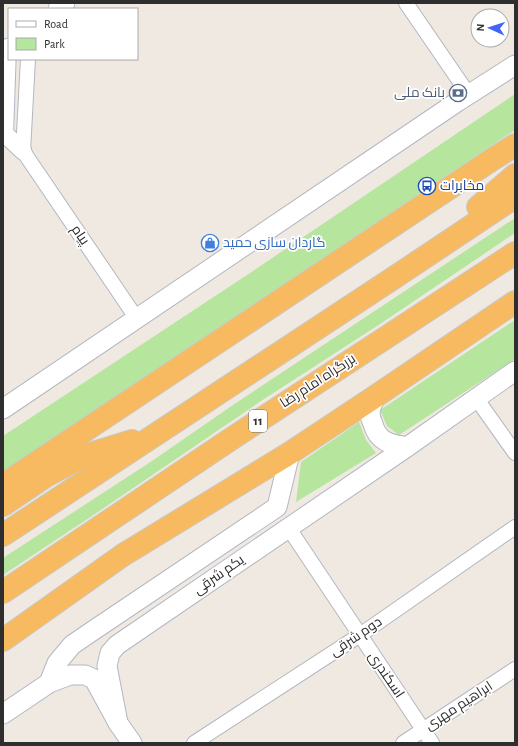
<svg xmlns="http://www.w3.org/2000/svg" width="518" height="746" font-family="'Alegreya Sans',Cairo,sans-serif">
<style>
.green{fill:#b6e59e}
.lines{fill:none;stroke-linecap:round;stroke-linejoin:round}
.minor-casing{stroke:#b4b7c1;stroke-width:16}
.tertiary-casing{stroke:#b4b7c1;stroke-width:19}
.secondary-casing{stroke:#b4b7c1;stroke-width:21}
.trunk-casing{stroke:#c9c9c9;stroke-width:24}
.minor{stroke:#fff;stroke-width:14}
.tertiary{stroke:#fff;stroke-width:17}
.secondary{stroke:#fff;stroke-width:19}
.trunk{stroke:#f8ba60;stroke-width:22}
.labels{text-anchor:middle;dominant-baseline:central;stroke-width:3.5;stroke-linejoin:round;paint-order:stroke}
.shield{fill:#fff;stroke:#6d6d6d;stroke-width:1}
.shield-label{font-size:13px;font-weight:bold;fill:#2e2e2e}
.service-label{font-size:14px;fill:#4e5e75;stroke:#fff;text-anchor:end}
.transit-label{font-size:14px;fill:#164399;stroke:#fff;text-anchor:start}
.street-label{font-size:14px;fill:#2e2e2e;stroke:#fff}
.shop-label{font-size:14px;fill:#366cbe;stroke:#fff;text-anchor:start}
</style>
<rect width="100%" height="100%" fill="#efe9e1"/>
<!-- green -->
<g class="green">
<path d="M 515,94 L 515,130 L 3,472 L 3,436 L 253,271 Z"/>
<path d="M 515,218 L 515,233 L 380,324 L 261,401 L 98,512 L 3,575 L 3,558 L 152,461 L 233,405 Z"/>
<path d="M 515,320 L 515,359 L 399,435 L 387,426 L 380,410 Z"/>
<path d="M 359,422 L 366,440 L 376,453 L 296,502 L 301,462 Z"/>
</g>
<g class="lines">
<defs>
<g id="minor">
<path d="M 406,3 L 469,95"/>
<path d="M 28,59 L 23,151 L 137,319"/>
<path d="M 6,135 L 9,48"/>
<path d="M 476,398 L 515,453"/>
<path d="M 288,527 L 432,743"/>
<path d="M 194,743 L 360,635 L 515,527"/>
<path d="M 403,743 L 515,669"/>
</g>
<path id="tertiary" d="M 6,135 L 23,151"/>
<g id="secondary">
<path d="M 58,9 L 65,3"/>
<path d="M 3,51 L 9,48"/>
<path d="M 376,396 C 374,401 371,406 370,411 C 370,415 371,420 373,424 C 378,442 390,444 407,447"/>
<path d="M 3,409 L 457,102 L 515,65"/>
<path d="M 49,683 L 57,663 L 72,645 L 91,632 L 277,507 L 290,453"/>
<path d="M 3,714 L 49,683 L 70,675 L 85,675 L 94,679 L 118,723 L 132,743"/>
<path d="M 118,723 L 107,666 L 110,653 L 117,645 L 407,447 L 515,371"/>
</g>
<g id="trunk">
<path d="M 478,207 L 515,175"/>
<path d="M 3,485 L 493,159 L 515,145"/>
<path d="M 3,505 L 46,476 L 83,456 L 132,441"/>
<path d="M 3,535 L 395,277 L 515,197"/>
<path d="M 3,592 L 228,441 L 515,253"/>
<path d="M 3,640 L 123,555 L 290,453 L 376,396 L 515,302"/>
</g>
</defs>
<!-- minor casing -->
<use href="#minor" class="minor-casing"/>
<!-- tertiary casing -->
<use href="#tertiary" class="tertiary-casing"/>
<!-- secondary casing -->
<use href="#secondary" class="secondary-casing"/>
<!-- trunk casing -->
<use href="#trunk" class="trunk-casing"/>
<!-- minor -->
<use href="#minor" class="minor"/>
<!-- tertiary -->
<use href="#tertiary" class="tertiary"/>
<!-- secondary -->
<use href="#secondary" class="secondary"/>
<!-- trunk -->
<use href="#trunk" class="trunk"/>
</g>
<!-- icons -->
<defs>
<symbol id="bank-ring" viewBox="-11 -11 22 22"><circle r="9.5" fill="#fff" stroke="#5c6f8a" stroke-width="1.5"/><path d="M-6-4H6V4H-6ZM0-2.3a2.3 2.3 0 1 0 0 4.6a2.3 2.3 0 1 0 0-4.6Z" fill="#5c6f8a"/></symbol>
<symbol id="bus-ring" viewBox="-11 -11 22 22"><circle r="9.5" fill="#fff" stroke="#1a4fb4" stroke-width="1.5"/><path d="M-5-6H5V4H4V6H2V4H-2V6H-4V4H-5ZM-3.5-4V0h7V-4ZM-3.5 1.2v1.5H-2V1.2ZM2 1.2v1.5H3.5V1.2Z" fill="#1a4fb4"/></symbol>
<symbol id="shop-ring" viewBox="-11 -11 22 22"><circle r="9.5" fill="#fff" stroke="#3f7fe0" stroke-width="1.5"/><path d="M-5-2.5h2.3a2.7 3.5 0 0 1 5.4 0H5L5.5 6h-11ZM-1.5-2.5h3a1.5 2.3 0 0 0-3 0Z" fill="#3f7fe0"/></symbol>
</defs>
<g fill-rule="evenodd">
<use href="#bank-ring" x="448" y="83" width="20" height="20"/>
<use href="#bus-ring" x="417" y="176" width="20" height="20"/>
<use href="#shop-ring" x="200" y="233" width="20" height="20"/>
</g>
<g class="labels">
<!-- shield labels -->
<rect class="shield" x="249" y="410" width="18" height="22" rx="3"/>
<g class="shield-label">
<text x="258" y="421">11</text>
</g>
<!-- service labels -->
<g class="service-label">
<text x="445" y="93">بانک ملی</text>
</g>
<!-- transit labels -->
<g class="transit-label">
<text x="440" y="186">مخابرات</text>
</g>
<!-- street labels -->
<g class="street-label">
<text transform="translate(80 235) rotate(56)">پیام</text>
<text transform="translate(318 381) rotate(-33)">بزرگراه امام رضا</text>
<text transform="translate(219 575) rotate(-35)">یکم شرقی</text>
<text transform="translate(356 637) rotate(-34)">دوم شرقی</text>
<text transform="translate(386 675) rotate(56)">اسکندری</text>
<text transform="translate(459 706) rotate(-33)">ابراهیم مهری</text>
</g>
<!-- shop labels -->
<g class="shop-label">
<text x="223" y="243">گاردان سازی حمید</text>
</g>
</g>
<!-- border -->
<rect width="518" height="746" fill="none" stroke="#2e2e2e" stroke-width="8"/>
<!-- legend -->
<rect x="8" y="8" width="130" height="52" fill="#ffffff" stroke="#ababab"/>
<rect x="16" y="21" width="20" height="6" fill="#ffffff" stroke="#ababab"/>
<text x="44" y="28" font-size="12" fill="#2e2e2e">Road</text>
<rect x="16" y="38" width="20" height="12" fill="#b6e59e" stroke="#ababab"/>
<text x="44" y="48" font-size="12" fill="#2e2e2e">Park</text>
<!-- north arrow -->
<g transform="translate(490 28) rotate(273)"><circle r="19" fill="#ffffff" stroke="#ababab"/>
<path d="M0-3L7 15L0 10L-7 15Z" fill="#4264fb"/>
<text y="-6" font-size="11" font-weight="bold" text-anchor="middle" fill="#2e2e2e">N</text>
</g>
</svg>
